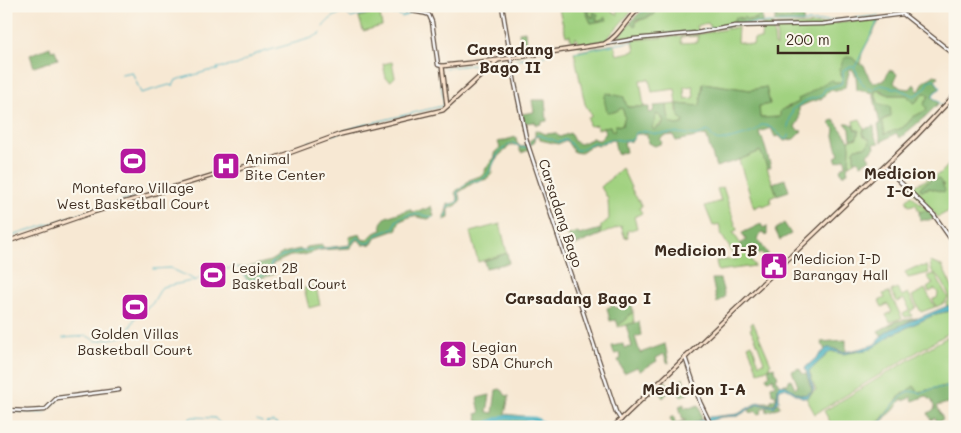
<svg xmlns="http://www.w3.org/2000/svg" width="961" height="433" font-family="Mali,sans-serif">
<style>
.green{fill:#a1d280;stroke:#6e7e4f;fill-rule:evenodd}
.forest{fill:#80b46e;stroke:#5e6f46;fill-rule:evenodd}
.water{fill:#40aebe;stroke:#3e6c6e}
.lines{fill:none;stroke-linecap:round;stroke-linejoin:round}
.stream{stroke:#40aebe;stroke-width:1}
.river{stroke:#40aebe;stroke-width:4.5}
.tertiary-casing{stroke:#574639;stroke-width:5}
.secondary-casing{stroke:#574639;stroke-width:5.5}
.tertiary{stroke:#fff;stroke-width:2.5}
.secondary{stroke:#fbe5cf;stroke-width:3}
.labels{text-anchor:middle;dominant-baseline:central;stroke-width:4.5;stroke-linejoin:round;paint-order:stroke}
.poi-label{font-size:14px;fill:#3b2a1e;stroke:#fbf7ec;text-anchor:start}
.street-label{font-size:14px;fill:#3b2a1e;stroke:#fbf7ec}
.quarter-label{font-size:16px;font-weight:bold;fill:#3b2a1e;stroke:#fbf7ec}
</style>
<rect width="100%" height="100%" fill="#fbf7ec"/>
<filter id="ink" filterUnits="userSpaceOnUse"><feTurbulence type="fractalNoise" baseFrequency=".02" numOctaves="2"/><feDisplacementMap in="SourceGraphic" scale="10" xChannelSelector="R" yChannelSelector="G"/><feConvolveMatrix kernelMatrix="1 2 1 2 8 2 1 2 1" color-interpolation-filters="sRGB"/></filter>
<filter id="wash" filterUnits="userSpaceOnUse"><feTurbulence type="fractalNoise" baseFrequency=".0096" numOctaves="4" result="noise"/><feDisplacementMap in="SourceGraphic" scale="20" xChannelSelector="R" yChannelSelector="G"/><feGaussianBlur stdDeviation="1.12" result="paint"/><feColorMatrix in="noise" values="0 0 0 0 0 0 0 0 0 0 0 0 0 0 0 0 0 1.4 0 .05"/><feComposite in="paint" operator="in"/></filter>
<g filter="url(#wash)">
<rect width="100%" height="100%" fill="#f7e8d3"/>
<!-- green -->
<g class="green">
<path d="M 558,6 L 591,6 L 585,10 L 591,23 L 603,19 L 598,21 L 594,12 L 593,18 L 589,13 C 592,4 603,6 611,6 L 612,11 L 618,15 L 616,6 L 624,6 L 626,9 L 633,9 L 606,40 L 579,46 L 576,37 L 574,40 L 573,44 L 570,38 L 570,35 L 566,36 Z"/>
<path d="M 654,6 L 793,6 L 794,12 L 790,20 L 778,19 L 773,12 L 762,12 C 756,23 747,19 736,17 L 734,19 L 734,25 L 712,29 L 708,23 L 696,26 L 699,31 L 643,38 L 623,38 L 615,41 L 631,22 L 633,23 C 639,20 647,18 654,15 L 653,8 L 652,7 Z"/>
<path d="M 373,13 L 380,15 L 382,26 L 363,31 L 359,17 Z"/>
<path d="M 875,19 L 879,21 L 862,53 L 860,64 L 857,63 L 853,58 L 840,73 L 843,79 L 842,82 L 823,84 L 812,92 L 799,99 L 800,102 L 784,108 L 781,117 L 760,118 L 759,106 L 770,104 L 766,87 L 750,90 L 703,83 L 700,106 L 677,104 L 677,111 L 684,121 L 682,124 L 677,125 L 670,123 L 668,115 L 667,105 L 677,104 L 675,89 L 652,92 L 649,79 L 640,80 L 644,107 L 627,107 L 626,104 L 611,93 L 605,96 L 607,108 L 614,112 L 622,108 L 625,116 L 622,126 L 617,125 L 615,127 L 614,131 L 612,132 L 610,126 L 598,129 L 597,125 L 589,126 L 588,118 L 591,117 L 591,114 L 585,104 L 574,52 L 614,44 L 617,55 L 635,51 L 633,40 L 693,35 L 738,27 L 737,42 L 753,45 L 754,39 L 761,39 L 762,25 L 773,25 L 775,46 L 777,46 L 776,26 L 828,24 ZM 698,36 L 698,42 L 681,43 L 681,37 ZM 693,86 L 694,98 L 685,99 L 684,87 Z"/>
<path d="M 392,62 L 395,77 L 391,81 L 386,78 L 383,64 Z"/>
<path d="M 877,90 L 889,95 L 907,95 L 916,102 L 924,93 L 928,94 L 927,110 L 913,117 L 907,124 L 902,128 L 885,135 L 882,120 L 888,118 L 891,110 L 887,106 L 882,106 L 878,102 L 875,91 Z"/>
<path d="M 656,114 L 658,114 L 664,121 L 654,130 L 652,127 L 655,121 Z"/>
<path d="M 860,119 L 864,129 L 863,132 L 865,137 L 869,139 L 870,142 L 865,147 L 856,148 L 854,151 L 854,162 L 849,165 L 850,147 L 849,140 L 857,138 L 859,130 L 855,130 L 853,121 Z"/>
<path d="M 761,151 L 777,195 L 770,198 L 771,203 L 763,206 L 762,204 L 754,208 L 739,160 Z"/>
<path d="M 955,158 L 955,195 L 952,196 L 955,202 L 955,208 L 938,217 L 909,188 L 941,173 ZM 929,181 L 941,182 L 944,185 C 936,189 930,188 922,190 Z"/>
<path d="M 622,168 L 634,194 L 642,206 L 639,208 L 642,213 L 634,217 L 637,228 L 627,231 L 628,237 L 625,238 L 621,226 L 600,235 L 601,226 L 609,219 L 608,199 L 601,187 Z"/>
<path d="M 723,187 L 737,230 L 733,232 L 734,234 L 755,266 L 718,271 L 716,261 L 737,259 L 722,236 L 719,224 L 713,226 L 705,206 L 721,201 L 717,189 Z"/>
<path d="M 911,195 L 928,210 L 927,211 L 919,212 L 916,204 L 909,206 L 906,200 Z"/>
<path d="M 500,224 L 507,253 L 478,262 L 470,232 Z"/>
<path d="M 930,262 L 942,266 L 955,293 L 955,306 L 947,306 L 946,304 C 948,301 950,300 949,296 C 947,289 939,274 932,272 Z"/>
<path d="M 927,266 L 929,273 L 908,278 L 905,272 L 916,267 Z"/>
<path d="M 935,274 L 948,298 L 944,303 L 936,307 L 933,299 L 937,298 L 938,293 L 935,289 L 929,292 L 927,288 L 933,284 L 927,276 Z"/>
<path d="M 316,286 L 320,305 L 309,308 L 304,288 Z"/>
<path d="M 897,288 L 902,296 L 908,293 L 916,307 L 910,312 L 912,316 L 905,317 L 903,314 L 910,310 L 904,299 L 897,302 L 891,291 Z"/>
<path d="M 925,289 L 935,307 L 921,312 L 912,296 Z"/>
<path d="M 889,292 L 902,318 L 890,322 L 886,315 L 892,312 L 888,304 L 882,307 L 879,301 L 885,298 L 883,294 Z"/>
<path d="M 955,310 L 955,329 L 815,414 L 806,398 L 816,390 L 809,371 L 831,351 L 843,354 L 871,349 L 893,334 L 936,314 Z"/>
<path d="M 633,312 L 634,323 L 618,327 L 618,325 L 626,320 L 630,314 Z"/>
<path d="M 753,322 L 771,364 L 769,365 L 770,368 L 758,372 L 748,346 L 752,344 L 759,364 L 764,362 L 755,337 L 750,329 L 752,328 L 751,324 Z"/>
<path d="M 947,337 L 955,350 L 955,384 L 918,392 L 914,386 L 901,395 L 879,422 L 863,427 L 831,427 L 832,425 L 824,411 Z"/>
</g>
<!-- forest -->
<g class="forest">
<path d="M 591,6 L 595,6 L 590,9 L 589,13 L 591,17 L 594,17 L 593,12 L 598,14 L 596,19 L 598,21 L 606,17 L 607,20 L 591,23 L 585,9 Z"/>
<path d="M 793,6 L 808,6 L 808,9 L 804,9 L 803,23 L 775,23 L 775,14 L 778,19 L 792,19 Z"/>
<path d="M 652,7 L 655,10 L 654,14 L 644,19 L 636,20 L 636,25 L 634,26 L 631,22 C 637,14 643,9 652,7 Z"/>
<path d="M 762,12 L 762,23 L 734,25 L 734,19 L 736,17 L 742,19 L 744,17 L 747,20 C 756,21 757,18 762,12 Z"/>
<path d="M 525,31 L 527,51 L 520,52 L 520,55 L 516,55 L 515,48 L 521,46 L 519,32 Z"/>
<path d="M 50,47 L 51,51 L 55,50 L 58,59 L 34,67 L 30,55 Z"/>
<path d="M 847,57 L 853,58 L 857,63 L 864,65 L 870,80 L 873,82 L 884,81 L 889,70 L 895,72 L 897,74 L 894,83 L 901,88 L 910,89 L 914,84 L 918,91 L 920,90 C 926,75 925,83 934,75 L 939,76 L 935,80 L 940,89 L 935,91 L 932,97 L 939,103 L 926,116 L 900,138 L 896,133 L 881,142 L 878,125 L 880,124 L 873,93 L 857,90 L 856,76 L 853,70 L 850,69 L 845,87 L 841,90 L 830,90 L 821,99 L 810,102 L 799,107 L 799,120 L 795,127 L 797,130 L 802,131 L 794,139 L 784,141 L 779,136 L 775,137 L 771,128 L 759,132 L 761,138 L 762,137 L 771,167 L 768,168 L 760,151 L 739,160 L 716,167 L 706,135 L 676,141 L 673,135 L 664,136 L 660,139 L 662,143 L 655,146 L 648,143 L 647,134 L 636,134 L 632,141 L 624,142 L 626,152 L 617,154 L 614,140 L 607,141 L 597,146 L 593,144 L 580,153 L 574,152 L 566,140 L 558,144 L 540,140 L 539,136 L 536,137 L 534,143 L 530,145 L 529,141 L 535,137 L 535,130 L 546,134 L 555,133 L 560,137 L 570,133 L 574,141 L 579,144 L 592,139 L 591,137 L 596,140 L 600,140 L 606,133 L 603,127 L 610,126 L 612,131 L 614,131 L 615,125 L 622,126 L 625,116 L 622,108 L 614,112 L 607,112 C 606,105 602,99 607,93 L 624,97 L 627,107 L 649,107 L 649,113 L 653,112 L 654,106 L 667,105 L 668,115 L 670,123 L 677,125 L 682,124 L 684,121 L 679,117 L 677,104 L 700,106 L 703,83 L 750,90 L 766,87 L 770,104 L 759,106 L 760,118 L 780,117 L 780,111 L 782,110 L 799,102 L 798,99 C 811,94 820,84 832,80 L 835,82 L 842,82 L 843,79 L 839,69 L 844,59 ZM 877,90 L 880,90 L 889,95 L 907,95 L 913,103 L 916,102 L 924,93 L 927,94 L 929,96 L 924,104 L 927,110 L 913,117 L 907,124 L 902,128 L 885,134 L 882,120 L 891,116 L 890,106 C 879,104 876,105 875,91 ZM 656,114 L 662,117 L 664,121 L 662,125 L 654,130 L 652,127 L 655,121 Z"/>
<path d="M 532,100 L 545,100 L 547,121 L 541,122 L 541,124 L 536,125 L 535,122 L 524,123 L 522,114 L 534,112 Z"/>
<path d="M 834,120 L 849,140 L 850,147 L 849,165 L 847,167 L 848,172 L 842,175 L 840,169 L 846,165 L 845,158 L 837,162 L 835,157 L 839,155 L 834,136 L 835,129 L 831,125 L 830,121 Z"/>
<path d="M 845,123 L 849,123 L 853,125 L 855,130 L 859,130 L 857,138 L 851,139 L 850,129 Z"/>
<path d="M 874,126 L 875,137 L 879,143 L 874,144 L 875,148 L 867,155 L 870,159 L 861,164 L 857,160 L 854,162 L 854,151 L 856,148 L 865,147 L 870,142 L 869,139 L 863,135 L 863,132 L 864,129 Z"/>
<path d="M 516,137 L 517,143 L 521,147 L 527,145 L 529,150 L 521,153 L 518,145 L 511,145 L 506,149 L 506,150 C 498,155 490,164 492,174 L 487,179 L 473,183 L 458,193 L 461,199 L 457,205 L 449,209 L 449,218 L 444,220 L 448,204 L 455,203 L 458,200 L 455,193 L 457,190 L 462,188 L 469,180 L 483,175 L 486,168 L 495,157 L 494,153 L 500,148 L 498,142 Z"/>
<path d="M 785,179 L 789,191 L 777,195 L 773,183 Z"/>
<path d="M 932,179 L 939,179 L 943,185 L 945,191 L 943,192 L 929,188 L 922,190 L 920,189 L 920,187 Z"/>
<path d="M 431,206 L 434,216 L 428,219 L 412,216 L 400,221 L 396,230 L 376,237 L 372,244 L 363,245 L 359,240 L 356,240 L 350,248 L 320,250 L 304,255 L 290,256 L 273,264 L 272,267 L 275,274 L 248,282 L 243,272 L 239,269 L 239,267 L 244,268 L 270,261 L 283,253 L 300,249 L 301,251 L 306,250 L 306,247 L 322,245 L 324,248 L 350,245 L 349,237 L 360,234 L 362,239 L 367,240 L 374,233 L 382,230 L 381,223 L 386,217 L 410,209 L 412,212 L 426,209 Z"/>
<path d="M 928,210 L 936,218 L 931,220 L 920,220 L 919,212 Z"/>
<path d="M 784,223 L 791,234 L 780,240 L 775,230 Z"/>
<path d="M 761,224 L 763,228 L 767,226 L 767,235 L 766,236 L 763,231 L 757,238 L 768,254 L 765,257 L 761,252 L 750,259 L 740,244 L 746,240 L 742,233 Z"/>
<path d="M 601,229 L 600,235 L 573,246 L 568,235 L 578,232 L 579,235 Z"/>
<path d="M 507,253 L 509,263 L 486,268 L 484,261 Z"/>
<path d="M 712,279 L 720,279 L 725,297 L 717,303 Z"/>
<path d="M 610,299 L 613,299 L 615,308 L 632,304 L 633,312 L 630,314 L 626,320 L 618,325 L 616,320 L 610,321 L 607,308 L 612,306 Z"/>
<path d="M 917,318 L 890,330 L 881,336 L 878,331 L 897,321 Z"/>
<path d="M 639,322 L 641,335 L 635,337 L 640,353 L 665,344 L 669,363 L 667,362 L 664,354 L 656,358 L 657,361 L 640,371 L 637,367 L 624,373 L 618,360 L 621,359 L 620,353 L 614,354 L 612,346 L 623,344 L 624,348 L 632,347 L 626,325 Z"/>
<path d="M 846,340 L 846,351 L 843,352 L 832,348 L 825,350 L 821,342 Z"/>
<path d="M 774,367 L 778,377 L 776,378 L 779,385 L 776,402 L 770,405 L 762,402 L 771,402 L 771,400 L 776,398 L 775,394 L 772,394 L 771,386 L 775,385 L 773,378 L 768,380 L 766,377 L 770,375 L 768,369 Z"/>
<path d="M 799,368 L 803,374 L 806,373 L 812,391 C 801,400 793,389 783,384 L 788,384 L 789,380 L 791,379 L 795,388 L 798,386 L 792,371 Z"/>
<path d="M 683,378 L 688,394 L 680,396 L 677,384 Z"/>
<path d="M 665,381 L 670,386 L 668,388 L 670,390 L 663,398 L 657,388 Z"/>
<path d="M 955,384 L 955,401 L 937,406 L 943,419 L 937,423 L 935,418 L 931,420 L 928,413 L 935,409 L 932,401 L 926,396 L 913,401 L 911,397 L 904,401 L 903,399 C 898,402 898,405 895,409 C 890,415 885,415 882,424 L 863,427 L 881,421 L 901,395 L 914,386 L 918,392 Z"/>
<path d="M 500,389 L 503,391 L 505,395 L 509,396 L 505,414 L 524,416 L 525,427 L 524,427 L 522,422 L 515,424 L 516,427 L 480,427 L 476,414 L 480,413 L 477,398 L 490,395 L 487,412 L 493,413 L 496,390 Z"/>
<path d="M 778,403 L 780,407 L 767,412 L 766,407 L 761,409 L 762,413 L 758,414 L 756,411 L 751,413 L 749,411 L 758,404 L 774,407 Z"/>
<path d="M 684,404 L 684,408 L 688,407 L 689,408 L 699,405 L 702,419 L 692,424 L 669,427 L 673,425 L 670,418 L 674,416 L 675,423 L 685,421 L 685,419 L 683,420 L 679,406 Z"/>
</g>
<!-- water -->
<path class="water" d="M 947,306 L 955,306 L 955,310 L 936,314 L 893,334 L 871,349 L 843,354 L 831,351 L 809,371 L 814,390 L 806,398 C 796,397 791,388 782,388 L 779,391 L 779,401 L 774,407 L 758,404 L 738,416 L 721,417 L 694,427 L 678,427 L 681,424 L 692,424 L 709,417 L 738,414 L 758,402 L 770,405 L 775,404 L 777,398 L 778,386 L 780,384 C 792,385 799,402 812,391 L 812,388 L 805,368 L 827,348 C 834,347 837,352 843,352 C 847,352 872,346 875,344 C 880,338 883,334 890,330 Z"/>
<g class="lines">
<!-- stream -->
<g class="stream">
<path d="M 417,10 L 419,6"/>
<path d="M 641,12 L 657,6"/>
<path d="M 383,15 L 397,14 L 402,17 L 411,13"/>
<path d="M 815,22 L 878,16"/>
<path d="M 323,27 C 327,20 338,13 345,12 L 351,18 L 371,12 L 380,14"/>
<path d="M 668,34 L 694,32 L 735,24 L 814,22"/>
<path d="M 629,42 L 635,40"/>
<path d="M 574,53 L 628,42"/>
<path d="M 533,57 L 545,56"/>
<path d="M 526,58 L 532,57"/>
<path d="M 516,59 L 525,58"/>
<path d="M 855,67 L 878,21"/>
<path d="M 445,68 L 488,63"/>
<path d="M 121,74 L 132,72 L 141,93 L 169,85 L 173,86 L 176,80 L 208,71 L 218,70 L 217,68 L 237,65 L 256,54 L 312,38 L 321,33"/>
<path d="M 946,107 L 948,110 L 955,109"/>
<path d="M 332,135 L 359,126 L 442,106 L 444,103 L 439,70"/>
<path d="M 309,142 L 312,141"/>
<path d="M 530,145 L 536,136 L 540,135 C 546,139 552,138 558,142 L 566,139 L 576,150 L 579,150 L 594,142 L 597,144 L 611,139 L 629,141 L 633,139 L 636,133 L 643,131 L 656,134 L 676,133 L 697,135 L 708,131 C 711,134 712,138 716,140 C 720,143 751,134 756,131 C 758,129 759,127 761,125 C 771,125 778,133 784,139 L 787,139 L 789,137 L 788,126 L 793,109 L 807,100 L 821,96 L 825,89 L 841,84 L 843,79 L 843,70 L 849,67 L 854,67 L 863,85 L 872,90 L 881,85 L 899,89 L 914,96 L 925,89 L 930,80 L 934,79 L 941,88 L 934,93 L 933,97 L 942,105"/>
<path d="M 166,187 L 186,182"/>
<path d="M 444,219 L 447,216 L 448,206 L 457,202 L 459,199 L 457,193 C 460,189 466,183 472,181 C 477,180 482,181 486,176 C 498,162 491,153 513,143 L 522,148 L 528,146"/>
<path d="M 6,238 L 134,197"/>
<path d="M 153,269 L 170,268 L 195,280"/>
<path d="M 63,338 L 87,336 L 96,341 L 126,336 L 135,318 L 152,304 L 162,287 L 197,280 L 206,271 L 222,266 L 228,269 L 238,267 C 244,271 244,279 249,281 C 258,277 270,275 271,264 C 284,248 329,249 349,246 L 356,238 L 358,237 L 364,243 L 370,243 L 376,235 L 394,228 L 396,221 C 408,211 420,215 433,217"/>
<path d="M 6,411 L 44,413 L 58,400"/>
<path d="M 257,420 L 262,422"/>
<path d="M 266,423 L 273,422 L 282,427"/>
<path d="M 156,427 L 160,424 L 166,427"/>
<path d="M 185,427 L 190,423 L 190,418 L 193,417 L 215,418 L 222,426 L 227,427"/>
<path d="M 229,427 L 235,426"/>
<path d="M 865,427 L 881,422 L 893,405 L 908,391 L 922,393 L 934,388 L 955,387"/>
</g>
<!-- river -->
<path class="river" d="M 462,427 L 486,424 L 503,417 L 535,419 L 548,427"/>
</g>
</g>
<g filter="url(#ink)">
<g class="lines">
<defs>
<g id="tertiary">
<path d="M 400,6 C 407,13 420,11 429,15 L 432,22 L 438,65 L 442,66"/>
<path d="M 502,6 L 515,84 L 527,142 L 616,412 L 621,420"/>
<path d="M 605,44 L 634,39 L 696,33 L 735,26 L 823,24 L 903,14 L 955,55"/>
<path d="M 885,167 L 934,215 L 955,245"/>
<path d="M 685,357 L 700,402 L 712,427"/>
<path d="M 6,410 L 27,411 L 45,410 L 57,398 L 119,390"/>
</g>
<g id="secondary">
<path d="M 447,106 L 442,66 L 498,60 L 604,44 C 621,36 627,15 643,6"/>
<path d="M 6,242 L 93,212 L 227,171 L 267,161 L 341,134 L 443,110 L 498,60"/>
<path d="M 613,427 L 915,137 L 955,95"/>
</g>
</defs>
<!-- tertiary casing -->
<use href="#tertiary" class="tertiary-casing"/>
<!-- secondary casing -->
<use href="#secondary" class="secondary-casing"/>
<!-- tertiary -->
<use href="#tertiary" class="tertiary"/>
<!-- secondary -->
<use href="#secondary" class="secondary"/>
</g>
</g>
<!-- icons -->
<defs>
<symbol id="stadium-square" viewBox="-11 -11 22 22"><rect x="-9" y="-9" width="18" height="18" rx="4" fill="#b5179e" stroke="#fbf7ec"/><path d="M0-5a6.5 5 0 1 0 0 10a6.5 5 0 1 0 0-10ZM-3.5-1.8h7v3.6h-7Z" fill="#fff"/></symbol>
<symbol id="hospital-square" viewBox="-11 -11 22 22"><rect x="-9" y="-9" width="18" height="18" rx="4" fill="#b5179e" stroke="#fbf7ec"/><path d="M-5-5h3v3.5h4V-5h3V5h-3V1.5h-4V5h-3Z" fill="#fff"/></symbol>
<symbol id="civic-square" viewBox="-11 -11 22 22"><rect x="-9" y="-9" width="18" height="18" rx="4" fill="#b5179e" stroke="#fbf7ec"/><path d="M-.6-6.5H3V-4.5H.6V-3L4-1V1h2V6H-6V1h2V-1L-.6-3ZM-1.2 2.5V6h2.4V2.5Z" fill="#fff"/></symbol>
<symbol id="temple-square" viewBox="-11 -11 22 22"><rect x="-9" y="-9" width="18" height="18" rx="4" fill="#b5179e" stroke="#fbf7ec"/><path d="M0-6L5-2H3V0L6.5 2.5H4V6H1.5V3h-3V6H-4V2.5H-6.5L-3 0V-2H-5Z" fill="#fff"/></symbol>
</defs>
<g fill-rule="evenodd">
<use href="#stadium-square" x="117" y="145" width="32" height="32"/>
<use href="#hospital-square" x="210" y="150" width="32" height="32"/>
<use href="#civic-square" x="758" y="250" width="32" height="32"/>
<use href="#stadium-square" x="197" y="259" width="32" height="32"/>
<use href="#stadium-square" x="119" y="291" width="32" height="32"/>
<use href="#temple-square" x="437" y="338" width="32" height="32"/>
</g>
<g class="labels">
<!-- poi labels -->
<g class="poi-label">
<text x="245" y="158">Animal<tspan x="245" dy="16">Bite Center</tspan></text>
<text x="133" y="187" text-anchor="middle">Montefaro Village<tspan x="133" dy="16">West Basketball Court</tspan></text>
<text x="793" y="258">Medicion I-D<tspan x="793" dy="16">Barangay Hall</tspan></text>
<text x="232" y="267">Legian 2B<tspan x="232" dy="16">Basketball Court</tspan></text>
<text x="135" y="333" text-anchor="middle">Golden Villas<tspan x="135" dy="16">Basketball Court</tspan></text>
<text x="472" y="346">Legian<tspan x="472" dy="16">SDA Church</tspan></text>
</g>
<!-- street labels -->
<g class="street-label">
<text transform="translate(561 213) rotate(72)">Carsadang Bago</text>
</g>
<!-- quarter labels -->
<g class="quarter-label">
<text x="510" y="48">Carsadang<tspan x="510" dy="18">Bago II</tspan></text>
<text x="900" y="172">Medicion<tspan x="900" dy="18">I-C</tspan></text>
<text x="706" y="249">Medicion I-B</text>
<text x="578" y="297">Carsadang Bago I</text>
<text x="694" y="388">Medicion I-A</text>
</g>
</g>
<!-- margin -->
<rect width="961" height="433" fill="none" stroke="#fbf7ec" stroke-width="25"/>
<!-- scale -->
<path d="M778 45v8h70v-8" fill="none" stroke="#3b2a1e" stroke-width="2.5"/>
<text x="786" y="45" font-size="15" fill="#3b2a1e" stroke="#fbf7ec" stroke-width="4" paint-order="stroke">200 m</text>
</svg>
